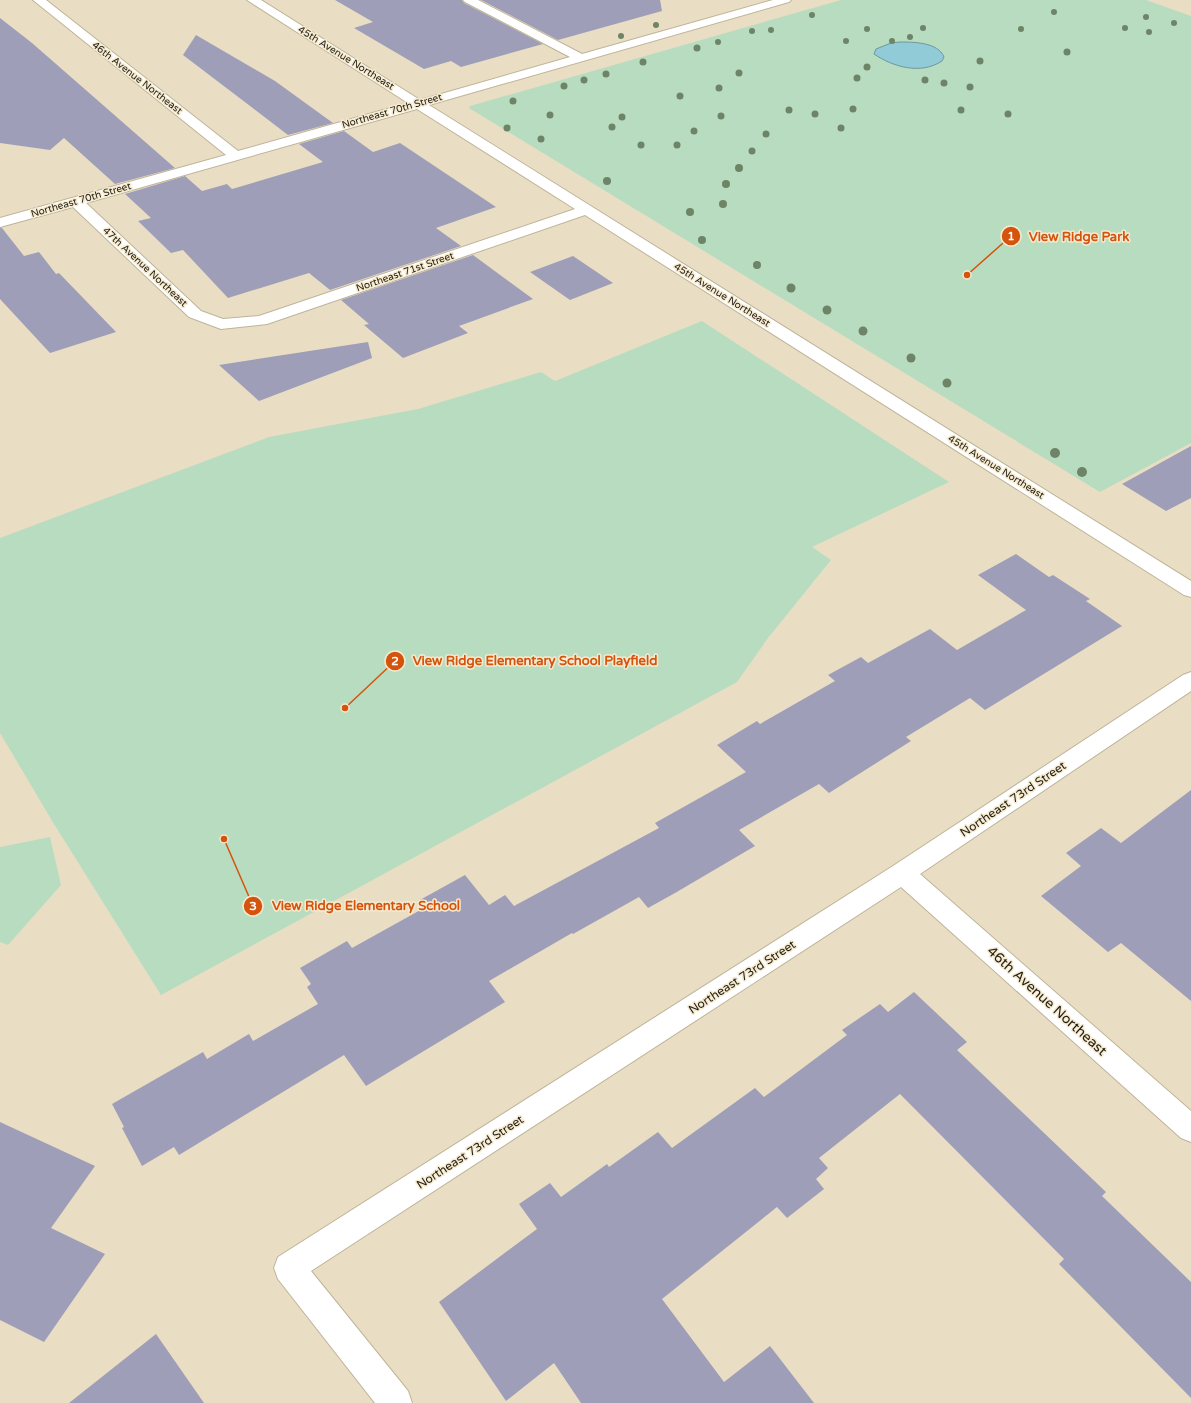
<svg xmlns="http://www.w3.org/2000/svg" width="1191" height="1403" font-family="'Varela Round',sans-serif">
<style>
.green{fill:#b8dcc0}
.water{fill:#90cbd7;stroke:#6f979c}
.building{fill:#9e9eb8}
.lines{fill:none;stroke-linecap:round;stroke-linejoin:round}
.minor-casing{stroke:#beb499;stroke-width:2}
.minor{fill:#fff;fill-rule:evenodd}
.tree{fill:#6d8467}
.labels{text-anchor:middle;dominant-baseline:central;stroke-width:3;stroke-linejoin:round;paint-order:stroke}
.far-street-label{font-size:10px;fill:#211d13;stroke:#f6ebd0}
.street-label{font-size:12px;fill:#211d13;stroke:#f6ebd0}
.near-street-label{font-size:14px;fill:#211d13;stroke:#f6ebd0}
.leader{fill:none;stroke:#d4530d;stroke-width:1.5}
.callout-dot{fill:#d4530d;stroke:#f6ebd0;stroke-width:1.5}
.mark-label{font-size:12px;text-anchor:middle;font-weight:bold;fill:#fff}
.callout-label{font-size:13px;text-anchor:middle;font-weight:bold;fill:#d4530d;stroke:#f6ebd0;stroke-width:3;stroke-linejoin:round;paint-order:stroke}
</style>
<rect width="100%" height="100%" fill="#e9dec3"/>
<!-- green -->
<g class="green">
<path d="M 841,0 L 1146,0 L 1191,16 L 1191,443 L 1100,492 L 469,108 L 470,106 Z"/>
<path d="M 702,321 L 949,482 L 812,547 L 831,560 L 768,638 L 737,682 L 161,995 L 54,824 L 0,733 L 0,538 L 269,437 L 418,409 L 541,372 L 555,381 Z"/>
<path d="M 50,837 L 61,885 L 8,945 L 0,942 L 0,847 Z"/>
</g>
<!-- water -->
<path class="water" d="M 900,42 C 913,42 938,42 944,57 L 942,61 C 921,75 893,67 874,54 L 876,49 L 891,43 Z"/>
<!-- building -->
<g class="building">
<path d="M 335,0 L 462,0 L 464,3 L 543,44 L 461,67 L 451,61 L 424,69 L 354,28 L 373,22 Z"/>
<path d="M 481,0 L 660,0 L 662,11 L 558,40 Z"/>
<path d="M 0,18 L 32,43 L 175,168 L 115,184 L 64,138 L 50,150 L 0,143 Z"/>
<path d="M 196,35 L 275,81 L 333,123 L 288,135 L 183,55 Z"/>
<path d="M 344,131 L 373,152 L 400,143 L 496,207 L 436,228 L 461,246 L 330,290 L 309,273 L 228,298 L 183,250 L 171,253 L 138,221 L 151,218 L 125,194 L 185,176 L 202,191 L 227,184 L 232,189 L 323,162 L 299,144 Z"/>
<path d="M 0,228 L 2,228 L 24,256 L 39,252 L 56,274 L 59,273 L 116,332 L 50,353 L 0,299 Z"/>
<path d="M 473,255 L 533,299 L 459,326 L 468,333 L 403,358 L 364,325 L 369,324 L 341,300 Z"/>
<path d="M 573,256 L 613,283 L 570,300 L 530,272 Z"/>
<path d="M 368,342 L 372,358 L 259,401 L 219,365 Z"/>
<path d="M 1191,446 L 1191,498 L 1166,511 L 1122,484 Z"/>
<path d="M 1016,554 L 1049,577 L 1053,575 L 1090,599 L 1086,601 L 1122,626 L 985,710 L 970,698 L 906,737 L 911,741 L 829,793 L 819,784 L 739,830 L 755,846 L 675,893 L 648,908 L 639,897 L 573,934 L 572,933 L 489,981 L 505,1002 L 366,1086 L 344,1055 L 179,1155 L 174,1147 L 142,1166 L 122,1128 L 124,1127 L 112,1104 L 203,1052 L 207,1059 L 249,1034 L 253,1041 L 318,1004 L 307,987 L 311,984 L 300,968 L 347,941 L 352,948 L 424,908 L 418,901 L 465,875 L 489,905 L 505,895 L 514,906 L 659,828 L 655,823 L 746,772 L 717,745 L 757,721 L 760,724 L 835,681 L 828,675 L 861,657 L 868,663 L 930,629 L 957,650 L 1026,610 L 978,575 Z"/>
<path d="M 1191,790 L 1191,1001 L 1121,943 L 1108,952 L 1041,896 L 1081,866 L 1066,853 L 1101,828 L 1121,843 Z"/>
<path d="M 914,992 L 967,1042 L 957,1050 L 1106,1192 L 1102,1196 L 1191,1282 L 1191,1398 L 1059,1264 L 1064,1259 L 900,1094 L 819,1158 L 828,1168 L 816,1179 L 824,1189 L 787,1218 L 777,1207 L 662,1299 L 724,1382 L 770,1346 L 814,1403 L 581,1403 L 554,1363 L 506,1401 L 439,1302 L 537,1229 L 519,1204 L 550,1183 L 561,1197 L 607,1164 L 609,1167 L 658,1132 L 672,1148 L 755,1088 L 764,1097 L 847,1035 L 842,1030 L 880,1004 L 888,1012 Z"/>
<path d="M 0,1122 L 95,1166 L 51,1228 L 105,1254 L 44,1342 L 0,1320 Z"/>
<path d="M 156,1334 L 204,1403 L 69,1403 Z"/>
</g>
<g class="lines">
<defs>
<g id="minor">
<path d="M 33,0 L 46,0 L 238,151 L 408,103 L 247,0 L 261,0 L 420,100 L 570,57 L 465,2 L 463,0 L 478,0 L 582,54 L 773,0 L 791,0 L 789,2 L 429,105 L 1191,581 L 1191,597 L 1184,595 L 585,215 L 267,324 L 221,329 L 189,317 L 73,207 L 0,227 L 0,218 L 226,155 ZM 417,109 L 575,209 L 259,316 L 223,319 L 201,311 L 86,203 Z"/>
<path d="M 1191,672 L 1191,691 L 920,874 L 1191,1111 L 1191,1142 L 1181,1138 L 901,887 L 311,1271 L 408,1391 L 412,1403 L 375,1403 L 278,1279 L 274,1268 L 278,1257 L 893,866 L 1183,675 Z"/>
</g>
</defs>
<!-- minor casing -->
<use href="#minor" class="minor-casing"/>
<!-- minor -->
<use href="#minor" class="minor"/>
</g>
<!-- trees -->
<g class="tree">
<circle cx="1054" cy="12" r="3"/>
<circle cx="812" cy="15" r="3"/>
<circle cx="1146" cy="17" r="3"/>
<circle cx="1174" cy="23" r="3"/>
<circle cx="656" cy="25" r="3"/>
<circle cx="923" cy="28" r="3"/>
<circle cx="1125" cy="28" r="3"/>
<circle cx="867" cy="29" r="3"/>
<circle cx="1021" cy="29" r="3"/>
<circle cx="771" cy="30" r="3"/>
<circle cx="752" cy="31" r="3"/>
<circle cx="1149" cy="32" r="3"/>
<circle cx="621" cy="36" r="3"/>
<circle cx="910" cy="37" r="3"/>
<circle cx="846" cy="41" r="3"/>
<circle cx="892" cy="41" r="3"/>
<circle cx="718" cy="42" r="3"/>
<circle cx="697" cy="48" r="3.5"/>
<circle cx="1067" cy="52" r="3.5"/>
<circle cx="980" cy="61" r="3.5"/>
<circle cx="643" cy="62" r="3.5"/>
<circle cx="867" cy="67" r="3.5"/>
<circle cx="739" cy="73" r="3.5"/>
<circle cx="606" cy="74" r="3.5"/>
<circle cx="857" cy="78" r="3.5"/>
<circle cx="584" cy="80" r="3.5"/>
<circle cx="925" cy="80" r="3.5"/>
<circle cx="944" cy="83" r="3.5"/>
<circle cx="564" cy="86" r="3.5"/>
<circle cx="970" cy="87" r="3.5"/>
<circle cx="719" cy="88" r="3.5"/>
<circle cx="680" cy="96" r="3.5"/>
<circle cx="513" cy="101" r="3.5"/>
<circle cx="853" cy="109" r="3.5"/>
<circle cx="789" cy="110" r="3.5"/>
<circle cx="961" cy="110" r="3.5"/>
<circle cx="815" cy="114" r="3.5"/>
<circle cx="1008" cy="114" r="3.5"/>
<circle cx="550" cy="115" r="3.5"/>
<circle cx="721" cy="116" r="3.5"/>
<circle cx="622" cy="117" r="3.5"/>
<circle cx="612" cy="127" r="3.5"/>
<circle cx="507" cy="128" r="3.5"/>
<circle cx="841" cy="128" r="3.5"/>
<circle cx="694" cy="131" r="3.5"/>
<circle cx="766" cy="134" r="3.5"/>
<circle cx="541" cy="139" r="3.5"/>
<circle cx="641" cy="145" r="3.5"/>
<circle cx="677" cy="145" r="3.5"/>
<circle cx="752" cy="151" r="3.5"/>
<circle cx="739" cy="168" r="4"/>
<circle cx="607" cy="181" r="4"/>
<circle cx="726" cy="184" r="4"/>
<circle cx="723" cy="204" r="4"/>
<circle cx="690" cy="212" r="4"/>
<circle cx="702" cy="240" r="4"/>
<circle cx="757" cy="265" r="4"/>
<circle cx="791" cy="288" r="4.5"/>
<circle cx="827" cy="310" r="4.5"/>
<circle cx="863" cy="331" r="4.5"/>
<circle cx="911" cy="358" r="4.5"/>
<circle cx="947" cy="383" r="4.5"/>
<circle cx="1055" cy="453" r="5"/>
<circle cx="1082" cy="472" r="5"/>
</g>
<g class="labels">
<!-- far-street labels -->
<g class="far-street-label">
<text transform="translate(346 58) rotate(32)">45th Avenue Northeast</text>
<text transform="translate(137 78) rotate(38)">46th Avenue Northeast</text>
<text transform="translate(392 111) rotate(-16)">Northeast 70th Street</text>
<text transform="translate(81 200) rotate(-16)">Northeast 70th Street</text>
<text transform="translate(145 267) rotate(43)">47th Avenue Northeast</text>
<text transform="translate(405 272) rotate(-19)">Northeast 71st Street</text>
<text transform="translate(722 295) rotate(32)">45th Avenue Northeast</text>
<text transform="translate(996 467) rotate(32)">45th Avenue Northeast</text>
</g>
<!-- street labels -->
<g class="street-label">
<text transform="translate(1013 799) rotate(-34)">Northeast 73rd Street</text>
<text transform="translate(742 977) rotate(-33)">Northeast 73rd Street</text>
<text transform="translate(470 1152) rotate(-33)">Northeast 73rd Street</text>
</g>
<!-- near-street labels -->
<g class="near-street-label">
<text transform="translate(1047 1001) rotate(42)">46th Avenue Northeast</text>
</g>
</g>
<!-- callouts -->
<path class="leader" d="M967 275L1011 236M345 708L395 661M224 839L253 906"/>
<g class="callout-dot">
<circle cx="967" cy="275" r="4"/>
<circle cx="345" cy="708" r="4"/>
<circle cx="224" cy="839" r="4"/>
<circle cx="1011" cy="236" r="10"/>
<circle cx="395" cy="661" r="10"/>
<circle cx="253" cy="906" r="10"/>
</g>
<g class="mark-label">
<text x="1011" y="240">1</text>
<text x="395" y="665">2</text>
<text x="253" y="910">3</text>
</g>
<g class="callout-label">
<text x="1079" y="241">View Ridge Park</text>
<text x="535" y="665">View Ridge Elementary School Playfield</text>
<text x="366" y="910">View Ridge Elementary School</text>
</g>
</svg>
